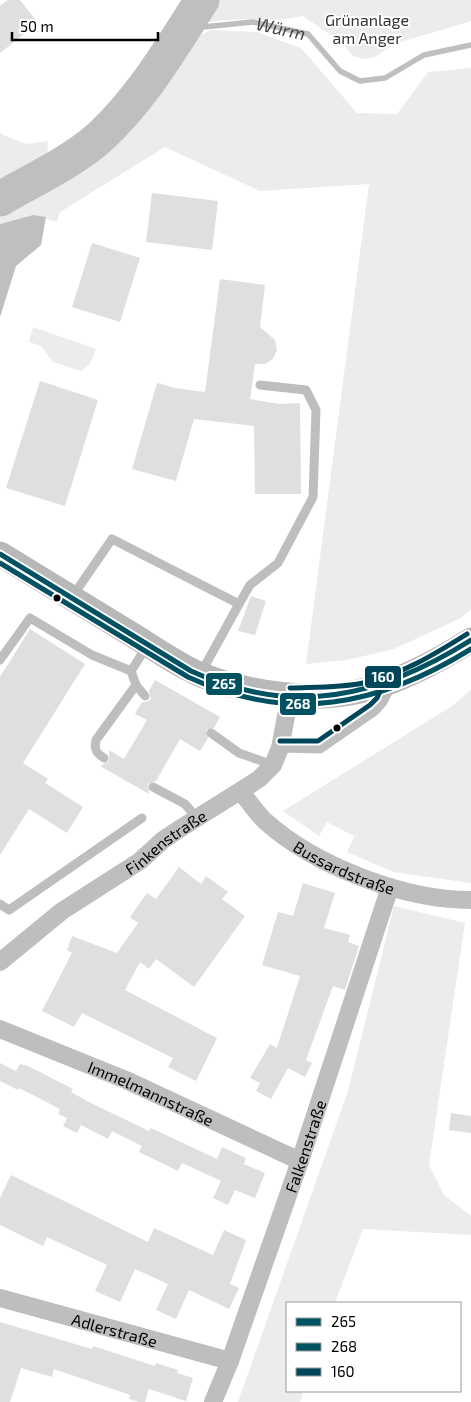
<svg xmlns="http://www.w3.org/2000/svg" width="471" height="1402" font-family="'Exo 2',sans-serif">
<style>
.green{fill:#ececec}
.water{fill:#bfbfbf}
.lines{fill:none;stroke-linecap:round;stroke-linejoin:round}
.stream{stroke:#bfbfbf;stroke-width:5.5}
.river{stroke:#bfbfbf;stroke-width:35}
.building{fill:#dfdfdf}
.service{stroke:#bebebe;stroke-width:9}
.minor{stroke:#bebebe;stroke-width:18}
.secondary{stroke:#b8b8b8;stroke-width:25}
.bus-1-casing{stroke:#fff;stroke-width:9}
.bus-2-casing{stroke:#fff;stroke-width:9}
.bus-3-casing{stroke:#fff;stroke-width:9}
.bus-1{stroke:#005262;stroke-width:5}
.bus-2{stroke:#005262;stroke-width:5}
.bus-3{stroke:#00465a;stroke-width:5}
.bus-dot{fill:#000;stroke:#fff;stroke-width:2}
.labels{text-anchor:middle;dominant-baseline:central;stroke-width:4;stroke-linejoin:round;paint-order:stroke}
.park-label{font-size:16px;fill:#333;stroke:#fff}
.street-label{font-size:16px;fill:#000;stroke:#fff}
.water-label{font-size:18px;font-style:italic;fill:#444;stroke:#fff}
.line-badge{stroke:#fff;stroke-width:2}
.badge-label{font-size:14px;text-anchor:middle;font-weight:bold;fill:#fff}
</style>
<rect width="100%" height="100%" fill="#fff"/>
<!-- green -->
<g class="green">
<path d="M 213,0 L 471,0 L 471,21 L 394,44 L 375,57 L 365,59 L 353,56 L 342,43 L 303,16 L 279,20 L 241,19 L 197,23 L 196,17 Z"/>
<path d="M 211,30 L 257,32 L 301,48 L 357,113 L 397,114 L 428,72 L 471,68 L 471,609 L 461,618 L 394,649 L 347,660 L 306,664 L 369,184 L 260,191 L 165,147 L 60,212 L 57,222 L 33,215 L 0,224 L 0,203 L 119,136 L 160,93 L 184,43 Z"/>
<path d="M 0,131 L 1,134 L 26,144 L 48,141 L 47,164 L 0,194 Z"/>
<path d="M 33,327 L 96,349 L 90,364 L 81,371 L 53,362 L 41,346 L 29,342 Z"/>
<path d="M 471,690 L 471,883 L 393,872 L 347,852 L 354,836 L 327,822 L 319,836 L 283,811 L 452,706 Z"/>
<path d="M 394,906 L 465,923 L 429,1165 L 444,1195 L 471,1216 L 471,1235 L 363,1229 L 335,1303 L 287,1303 L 287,1391 L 304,1391 L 300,1402 L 238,1402 L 348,1091 Z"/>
</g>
<!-- water -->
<path class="water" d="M 33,215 L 46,217 L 41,245 L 16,266 L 0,317 L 0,224 Z"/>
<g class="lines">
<!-- stream -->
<path class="stream" id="s1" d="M 183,29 L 253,22 L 308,34 L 340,71 L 360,81 L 385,78 L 424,55 L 471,45"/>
<!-- river -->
<path class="river" d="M 0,199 C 33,180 72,162 100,137 C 143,97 171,48 202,0"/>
</g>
<!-- building -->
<g class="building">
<path d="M 8,0 L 20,0 L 38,23 L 0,53 L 0,6 Z"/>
<path d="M 152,193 L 218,201 L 212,250 L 146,242 Z"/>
<path d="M 92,243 L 140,258 L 120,322 L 72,307 Z"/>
<path d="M 220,279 L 265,285 L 260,327 L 275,340 L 277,350 L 273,359 L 265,364 L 255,364 L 250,399 L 279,404 L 300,403 L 301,494 L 255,494 L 254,426 L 194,419 L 176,481 L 132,469 L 157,383 L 175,388 L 205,392 Z"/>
<path d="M 40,381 L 98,400 L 65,506 L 6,488 Z"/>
<path d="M 251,596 L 266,601 L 255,635 L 238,631 Z"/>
<path d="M 30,629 L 85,664 L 23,763 L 48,779 L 45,783 L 83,807 L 67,833 L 29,809 L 0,855 L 0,677 Z"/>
<path d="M 155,680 L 220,717 L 214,728 L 206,730 L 208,738 L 200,751 L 180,739 L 156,781 L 148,784 L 149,794 L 100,766 L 109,761 L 109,750 L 124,759 L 147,720 L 135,714 L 142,702 L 146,702 L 151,699 L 149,691 Z"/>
<path d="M 179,867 L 201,884 L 206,876 L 228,892 L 222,899 L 245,916 L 194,987 L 156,959 L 149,969 L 140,962 L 125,990 L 217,1038 L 196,1081 L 168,1067 L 173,1058 L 82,1013 L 74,1027 L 42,1011 L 72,953 L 67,950 L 72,936 L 117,953 L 138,923 L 130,917 L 147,893 L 156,899 Z"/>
<path d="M 303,883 L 335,893 L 324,928 L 350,935 L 348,942 L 359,946 L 345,990 L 333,986 L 306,1060 L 312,1063 L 305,1077 L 288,1068 L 271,1099 L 256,1091 L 260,1083 L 250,1078 L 270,1044 L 277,1048 L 300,976 L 262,965 L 278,912 L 293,916 Z"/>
<path d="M 0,1063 L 16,1071 L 20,1064 L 28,1066 L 73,1089 L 71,1092 L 91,1103 L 149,1131 L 151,1128 L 217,1159 L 222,1147 L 246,1158 L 244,1164 L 265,1173 L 255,1198 L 235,1190 L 228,1205 L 213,1198 L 221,1181 L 182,1163 L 178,1171 L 139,1152 L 142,1146 L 112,1131 L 108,1139 L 81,1125 L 77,1133 L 63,1126 L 67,1118 L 58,1114 L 60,1109 L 19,1088 L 18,1090 L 0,1081 Z"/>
<path d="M 451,1113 L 471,1116 L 471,1133 L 449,1130 Z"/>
<path d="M 11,1175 L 148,1242 L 154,1228 L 213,1255 L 224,1230 L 246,1240 L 230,1284 L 239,1288 L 229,1309 L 189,1290 L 176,1319 L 156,1310 L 168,1284 L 135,1269 L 120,1302 L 95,1291 L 107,1265 L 47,1237 L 43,1246 L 0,1225 L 0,1198 Z"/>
<path d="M 0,1322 L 92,1349 L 93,1346 L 155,1366 L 156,1363 L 178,1370 L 177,1373 L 193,1378 L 186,1401 L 149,1389 L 145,1402 L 140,1402 L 129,1399 L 130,1395 L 54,1369 L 52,1377 L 21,1368 L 10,1402 L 0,1402 Z"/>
</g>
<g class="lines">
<!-- service -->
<g class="service">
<path d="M 72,597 L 112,539 L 239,604 L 201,673"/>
<path d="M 239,604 L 250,585 L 278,563 L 313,497 L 316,410 L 306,390 L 260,385"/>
<path d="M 0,660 L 30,618 L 92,655 L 131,671 L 147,646"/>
<path d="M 131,671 L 136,685 L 145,696"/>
<path d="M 211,733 L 239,753 L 273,765"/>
<path d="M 280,748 L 320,749 L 375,711 L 383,702 L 390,688"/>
<path d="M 104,758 C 96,753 94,749 96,740 L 136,685"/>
<path d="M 153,787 L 185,804 L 197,818"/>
<path d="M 0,904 L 9,910 L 142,818"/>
</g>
<!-- minor -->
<g class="minor">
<path id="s2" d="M 241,791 C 248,801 256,812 265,821 C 315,866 404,900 471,900"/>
<path id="s3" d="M 0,962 L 62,911 L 140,861 L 163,840 L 181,828 L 259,779 L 273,765 L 280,748 L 290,695"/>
<path id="s4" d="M 0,1029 L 126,1080 L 300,1161"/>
<path id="s5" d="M 0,1298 L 230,1361"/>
<path id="s6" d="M 213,1402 L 230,1361 L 300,1161 L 390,887"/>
</g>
<!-- secondary -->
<path class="secondary" d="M 0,554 C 42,580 84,605 126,631 C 150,645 175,664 201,675 C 250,694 314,703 365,690 C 403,680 438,661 471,640"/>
<defs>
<path id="bus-1" d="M 0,554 L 191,671 C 293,718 380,697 471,640"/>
<path id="bus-2" d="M 0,563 L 188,677 C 289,724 379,706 471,649"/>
<g id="bus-3">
<path d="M 290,688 C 314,687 339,688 363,683 C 401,675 435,654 467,634"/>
<path d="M 280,741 L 318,741 L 370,705 L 377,698 L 386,678"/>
</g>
</defs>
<!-- bus-1 casing -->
<use href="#bus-1" class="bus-1-casing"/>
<!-- bus-2 casing -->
<use href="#bus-2" class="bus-2-casing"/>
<!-- bus-3 casing -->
<use href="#bus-3" class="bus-3-casing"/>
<!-- bus-1 -->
<use href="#bus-1" class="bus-1"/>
<!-- bus-2 -->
<use href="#bus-2" class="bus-2"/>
<!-- bus-3 -->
<use href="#bus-3" class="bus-3"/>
</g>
<!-- markers -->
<g class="bus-dot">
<circle cx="57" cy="598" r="4.5"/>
<circle cx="337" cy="728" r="4.5"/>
</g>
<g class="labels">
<!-- park labels -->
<g class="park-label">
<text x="367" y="19">Grünanlage<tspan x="367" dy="18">am Anger</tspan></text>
</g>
<!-- street labels -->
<g class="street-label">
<text stroke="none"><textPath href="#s3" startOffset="205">Finkenstraße</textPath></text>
<text stroke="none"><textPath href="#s2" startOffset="131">Bussardstraße</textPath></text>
<text stroke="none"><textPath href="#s4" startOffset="164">Immelmannstraße</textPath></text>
<text stroke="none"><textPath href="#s6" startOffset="272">Falkenstraße</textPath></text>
<text stroke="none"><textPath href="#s5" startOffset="119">Adlerstraße</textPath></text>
</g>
<!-- water labels -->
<g class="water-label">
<text stroke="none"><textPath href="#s1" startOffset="99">Würm</textPath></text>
</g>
</g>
<g class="line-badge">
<rect x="364" y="665" width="38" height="24" rx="5" fill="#00465a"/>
<rect x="205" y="672" width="38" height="24" rx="5" fill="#005262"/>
<rect x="279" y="692" width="38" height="24" rx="5" fill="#005262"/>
</g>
<g class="badge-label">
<text x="383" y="682">160</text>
<text x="224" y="689">265</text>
<text x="298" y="709">268</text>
</g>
<!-- legend -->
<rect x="286" y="1302" width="175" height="90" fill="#ffffff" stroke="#999999"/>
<rect x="296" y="1318" width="25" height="8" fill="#005262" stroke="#999999"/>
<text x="331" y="1327" font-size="15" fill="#000000">265</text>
<rect x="296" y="1343" width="25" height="8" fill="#005262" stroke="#999999"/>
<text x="331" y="1352" font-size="15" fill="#000000">268</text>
<rect x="296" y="1368" width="25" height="8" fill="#00465a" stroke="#999999"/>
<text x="331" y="1377" font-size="15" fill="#000000">160</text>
<!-- scale -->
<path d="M12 32v8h146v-8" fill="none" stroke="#000000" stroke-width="2.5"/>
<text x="20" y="32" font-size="15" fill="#000000" stroke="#ffffff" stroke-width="4" paint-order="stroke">50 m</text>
</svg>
